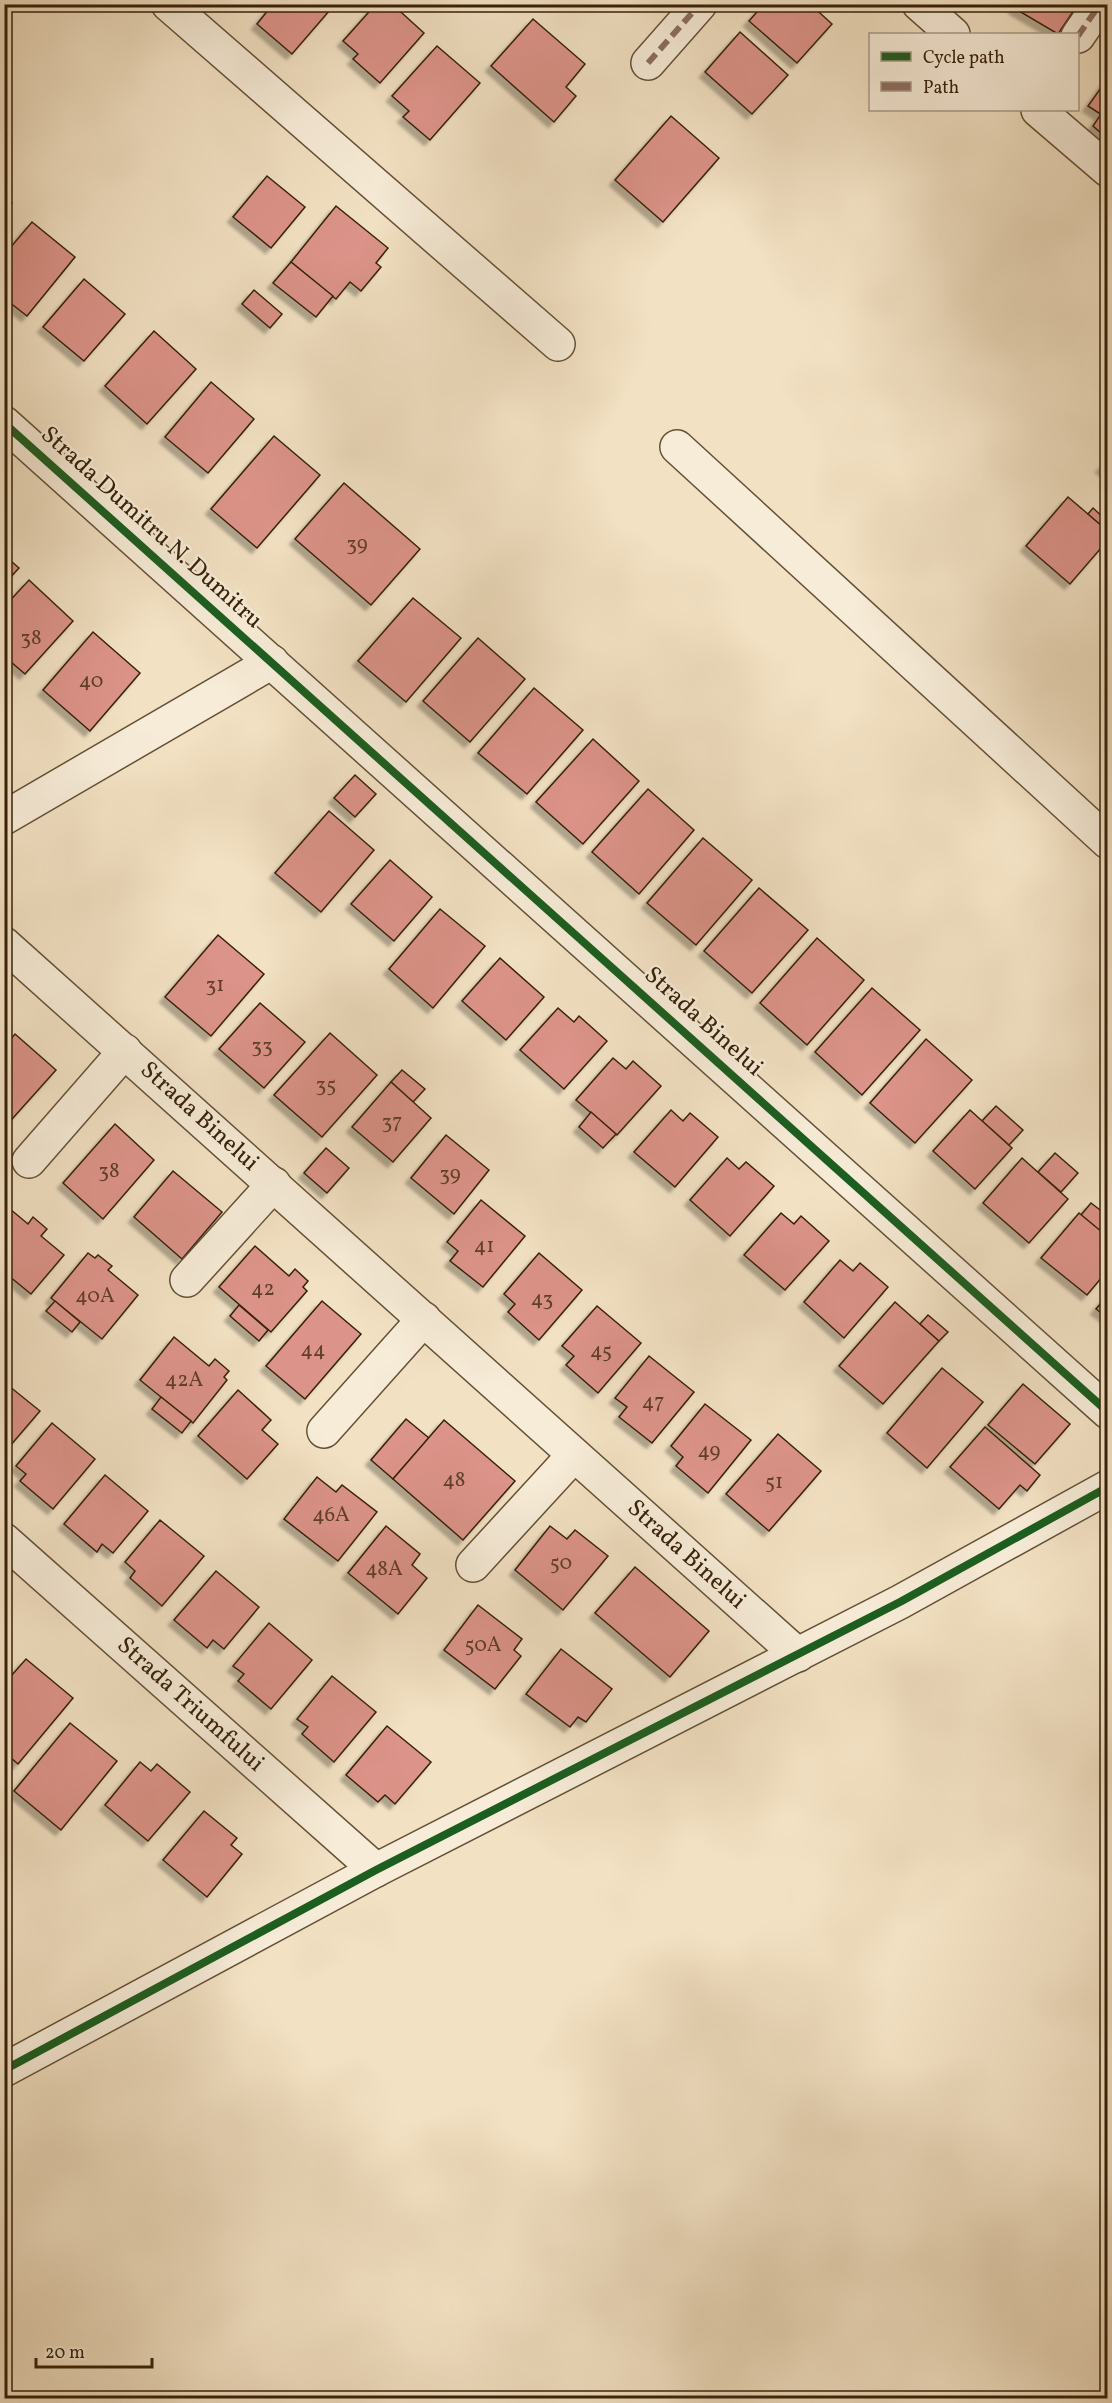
<svg xmlns="http://www.w3.org/2000/svg" width="1112" height="2403" font-family="Vollkorn,serif">
<style>
.building{fill:#dc9389;stroke:#36210a;stroke-width:1.5;filter:url(#shadow)}
.lines{fill:none;stroke-linecap:round;stroke-linejoin:round}
.minor-casing{stroke:#655138;stroke-width:36}
.minor{stroke:#f7ecd8;stroke-width:33}
.quiet{stroke:#8d6e63;stroke-width:6;stroke-dasharray:12 6;stroke-linecap:butt}
.cycleway-casing{stroke:#f7ecd8;stroke-width:11}
.cycleway{stroke:#1b5e20;stroke-width:8}
.labels{text-anchor:middle;dominant-baseline:central;stroke-width:5;stroke-linejoin:round;paint-order:stroke}
.number-label{font-size:21px;fill:#603e2a}
.street-label{font-size:24px;fill:#36210a;stroke:#f7ecd8}
</style>
<defs>
<filter id="shadow"><feDropShadow dx="-5.5" dy="5.5" stdDeviation="1.5" flood-color="#0004"/></filter>
</defs>
<rect width="100%" height="100%" fill="#f2e1c3"/>
<filter id="stains"><feTurbulence type="fractalNoise" baseFrequency=".00333" numOctaves="4"/><feColorMatrix values="0 0 0 0 .2 0 0 0 0 .09 0 0 0 0 .02 0 0 0 .5 -.17"/></filter>
<radialGradient id="worn" r=".72"><stop offset=".6" stop-color="#630" stop-opacity="0"/><stop offset="1" stop-color="#630" stop-opacity=".3"/></radialGradient>
<!-- building -->
<g class="building">
<path d="M 273,4 L 324,4 L 330,10 L 292,54 L 257,24 Z"/>
<path d="M 376,4 L 392,4 L 424,33 L 380,83 L 353,59 L 358,54 L 343,41 Z"/>
<path d="M 764,4 L 810,4 L 832,24 L 797,63 L 749,21 Z"/>
<path d="M 1016,4 L 1078,4 L 1058,34 L 1014,8 Z"/>
<path d="M 533,19 L 585,64 L 566,87 L 576,96 L 554,122 L 491,66 Z"/>
<path d="M 740,32 L 788,75 L 752,114 L 705,72 Z"/>
<path d="M 437,46 L 480,83 L 430,140 L 403,117 L 409,111 L 392,96 Z"/>
<path d="M 1108,78 L 1108,119 L 1088,106 Z"/>
<path d="M 1101,114 L 1108,119 L 1108,139 L 1093,126 Z"/>
<path d="M 671,116 L 719,158 L 663,222 L 615,180 Z"/>
<path d="M 267,176 L 305,207 L 271,248 L 233,217 Z"/>
<path d="M 4,196 L 12,203 L 4,212 Z"/>
<path d="M 336,206 L 388,248 L 376,263 L 381,267 L 361,291 L 350,282 L 336,299 L 291,262 Z"/>
<path d="M 32,222 L 75,257 L 27,316 L 4,298 L 4,255 Z"/>
<path d="M 291,262 L 333,296 L 316,317 L 273,283 Z"/>
<path d="M 84,279 L 125,314 L 84,361 L 43,327 Z"/>
<path d="M 254,290 L 282,314 L 270,328 L 242,304 Z"/>
<path d="M 154,331 L 196,369 L 147,424 L 105,386 Z"/>
<path d="M 211,382 L 254,419 L 208,473 L 165,437 Z"/>
<path d="M 274,436 L 320,475 L 257,548 L 211,509 Z"/>
<path d="M 1108,460 L 1108,473 L 1101,467 Z"/>
<path d="M 344,483 L 420,549 L 371,605 L 295,539 Z"/>
<path d="M 1068,497 L 1108,531 L 1108,540 L 1070,584 L 1026,546 Z"/>
<path d="M 1093,508 L 1107,521 L 1102,526 L 1088,514 Z"/>
<path d="M 4,555 L 19,568 L 4,584 Z"/>
<path d="M 29,580 L 73,621 L 25,674 L 4,656 L 4,607 Z"/>
<path d="M 413,598 L 461,638 L 406,702 L 358,661 Z"/>
<path d="M 93,632 L 140,673 L 90,731 L 43,690 Z"/>
<path d="M 478,638 L 525,679 L 470,742 L 423,701 Z"/>
<path d="M 534,688 L 583,730 L 527,794 L 478,753 Z"/>
<path d="M 593,739 L 639,781 L 583,844 L 536,802 Z"/>
<path d="M 355,775 L 376,794 L 355,817 L 334,798 Z"/>
<path d="M 648,789 L 694,830 L 639,894 L 592,852 Z"/>
<path d="M 329,811 L 374,850 L 321,912 L 275,873 Z"/>
<path d="M 703,838 L 752,880 L 696,945 L 647,903 Z"/>
<path d="M 390,860 L 432,897 L 394,941 L 351,904 Z"/>
<path d="M 759,888 L 808,930 L 752,993 L 704,951 Z"/>
<path d="M 440,909 L 485,946 L 433,1008 L 389,969 Z"/>
<path d="M 218,935 L 264,974 L 211,1036 L 165,997 Z"/>
<path d="M 817,938 L 864,980 L 807,1045 L 760,1003 Z"/>
<path d="M 500,958 L 544,997 L 506,1040 L 462,1001 Z"/>
<path d="M 872,988 L 920,1030 L 862,1095 L 815,1052 Z"/>
<path d="M 260,1003 L 305,1042 L 264,1088 L 219,1049 Z"/>
<path d="M 558,1008 L 574,1022 L 579,1016 L 607,1041 L 564,1089 L 520,1050 Z"/>
<path d="M 330,1033 L 377,1075 L 322,1137 L 274,1095 Z"/>
<path d="M 15,1034 L 56,1070 L 4,1128 L 4,1047 Z"/>
<path d="M 926,1039 L 972,1080 L 915,1143 L 870,1103 Z"/>
<path d="M 613,1058 L 626,1069 L 633,1061 L 661,1086 L 617,1135 L 576,1100 Z"/>
<path d="M 402,1070 L 425,1089 L 413,1102 L 391,1082 Z"/>
<path d="M 391,1082 L 431,1118 L 393,1162 L 352,1127 Z"/>
<path d="M 996,1106 L 1023,1130 L 1009,1145 L 982,1121 Z"/>
<path d="M 671,1110 L 683,1121 L 690,1113 L 718,1137 L 675,1187 L 634,1152 Z"/>
<path d="M 970,1110 L 1012,1148 L 975,1189 L 933,1151 Z"/>
<path d="M 591,1112 L 616,1134 L 603,1148 L 579,1127 Z"/>
<path d="M 115,1124 L 154,1160 L 103,1219 L 63,1183 Z"/>
<path d="M 446,1135 L 489,1170 L 454,1214 L 411,1178 Z"/>
<path d="M 326,1148 L 349,1168 L 327,1193 L 304,1173 Z"/>
<path d="M 1055,1153 L 1078,1173 L 1061,1192 L 1038,1172 Z"/>
<path d="M 727,1158 L 739,1169 L 746,1162 L 774,1186 L 730,1236 L 690,1200 Z"/>
<path d="M 1022,1158 L 1068,1199 L 1029,1243 L 983,1203 Z"/>
<path d="M 173,1171 L 222,1212 L 182,1259 L 134,1217 Z"/>
<path d="M 481,1200 L 525,1236 L 483,1287 L 450,1261 L 458,1251 L 447,1242 Z"/>
<path d="M 1091,1203 L 1108,1216 L 1108,1226 L 1102,1233 L 1081,1215 Z"/>
<path d="M 4,1204 L 28,1224 L 33,1217 L 47,1229 L 41,1236 L 64,1255 L 31,1294 L 4,1272 Z"/>
<path d="M 781,1213 L 794,1224 L 801,1216 L 829,1241 L 785,1290 L 744,1255 Z"/>
<path d="M 1079,1213 L 1108,1237 L 1108,1270 L 1087,1295 L 1041,1258 Z"/>
<path d="M 255,1246 L 289,1276 L 295,1269 L 308,1281 L 303,1287 L 307,1291 L 271,1332 L 219,1287 Z"/>
<path d="M 88,1253 L 95,1258 L 98,1255 L 112,1266 L 108,1270 L 138,1295 L 102,1339 L 51,1298 Z"/>
<path d="M 539,1253 L 582,1290 L 539,1340 L 508,1312 L 515,1304 L 504,1294 Z"/>
<path d="M 840,1260 L 853,1271 L 860,1263 L 888,1287 L 844,1338 L 804,1302 Z"/>
<path d="M 1108,1295 L 1108,1318 L 1096,1309 Z"/>
<path d="M 55,1301 L 80,1322 L 72,1332 L 46,1311 Z"/>
<path d="M 322,1301 L 361,1334 L 305,1399 L 266,1366 Z"/>
<path d="M 895,1302 L 939,1341 L 883,1404 L 839,1366 Z"/>
<path d="M 239,1305 L 268,1330 L 259,1341 L 230,1316 Z"/>
<path d="M 597,1306 L 641,1343 L 598,1393 L 566,1365 L 574,1356 L 562,1346 Z"/>
<path d="M 928,1315 L 948,1332 L 939,1341 L 920,1324 Z"/>
<path d="M 174,1337 L 209,1366 L 215,1359 L 229,1371 L 224,1377 L 227,1380 L 193,1423 L 140,1380 Z"/>
<path d="M 649,1356 L 694,1392 L 652,1443 L 619,1417 L 627,1407 L 615,1398 Z"/>
<path d="M 942,1368 L 983,1402 L 927,1468 L 887,1433 Z"/>
<path d="M 4,1382 L 40,1411 L 4,1453 Z"/>
<path d="M 1023,1384 L 1070,1424 L 1035,1464 L 988,1425 Z"/>
<path d="M 238,1390 L 271,1420 L 262,1430 L 278,1444 L 247,1479 L 198,1436 Z"/>
<path d="M 161,1397 L 191,1421 L 182,1433 L 152,1409 Z"/>
<path d="M 705,1404 L 751,1440 L 708,1493 L 676,1466 L 683,1457 L 671,1446 Z"/>
<path d="M 406,1419 L 429,1438 L 393,1479 L 371,1460 Z"/>
<path d="M 444,1420 L 515,1481 L 463,1540 L 393,1479 Z"/>
<path d="M 52,1423 L 95,1459 L 53,1509 L 20,1481 L 26,1474 L 16,1466 Z"/>
<path d="M 985,1427 L 1040,1475 L 1027,1491 L 1020,1485 L 999,1509 L 950,1467 Z"/>
<path d="M 778,1434 L 821,1471 L 769,1531 L 726,1494 Z"/>
<path d="M 105,1475 L 148,1511 L 113,1553 L 102,1544 L 97,1552 L 64,1524 Z"/>
<path d="M 317,1477 L 336,1492 L 342,1485 L 377,1512 L 338,1561 L 284,1519 Z"/>
<path d="M 160,1520 L 204,1556 L 162,1606 L 130,1578 L 135,1571 L 125,1562 Z"/>
<path d="M 386,1526 L 420,1554 L 412,1565 L 427,1578 L 398,1614 L 348,1573 Z"/>
<path d="M 550,1526 L 567,1539 L 575,1530 L 608,1556 L 563,1610 L 515,1570 Z"/>
<path d="M 635,1567 L 709,1631 L 670,1677 L 595,1613 Z"/>
<path d="M 216,1571 L 259,1607 L 224,1649 L 213,1640 L 207,1648 L 174,1620 Z"/>
<path d="M 478,1605 L 522,1639 L 514,1650 L 521,1656 L 495,1689 L 444,1650 Z"/>
<path d="M 269,1623 L 312,1660 L 271,1709 L 238,1681 L 244,1674 L 233,1666 Z"/>
<path d="M 561,1649 L 612,1689 L 586,1722 L 578,1717 L 570,1727 L 526,1694 Z"/>
<path d="M 26,1659 L 73,1698 L 18,1764 L 4,1752 L 4,1684 Z"/>
<path d="M 332,1676 L 376,1712 L 334,1762 L 302,1734 L 308,1727 L 297,1719 Z"/>
<path d="M 70,1723 L 117,1761 L 61,1830 L 14,1791 Z"/>
<path d="M 387,1726 L 431,1762 L 395,1804 L 385,1795 L 378,1802 L 346,1775 Z"/>
<path d="M 140,1762 L 151,1771 L 157,1764 L 190,1792 L 148,1841 L 105,1805 Z"/>
<path d="M 204,1811 L 237,1838 L 231,1845 L 242,1854 L 207,1897 L 163,1860 Z"/>
</g>
<g class="lines">
<defs>
<g id="minor">
<path d="M 168,4 L 558,344"/>
<path d="M 919,4 L 953,34"/>
<path d="M 1078,36 L 1100,4"/>
<path d="M 648,63 L 700,4"/>
<path d="M 1038,110 L 1108,170"/>
<path d="M 4,423 L 1108,1412"/>
<path d="M 677,447 L 1108,842"/>
<path d="M 4,818 L 272,662"/>
<path d="M 4,944 L 798,1655"/>
<path d="M 29,1161 L 125,1051"/>
<path d="M 187,1280 L 274,1184"/>
<path d="M 324,1431 L 424,1319"/>
<path d="M 4,1540 L 376,1870"/>
<path d="M 473,1565 L 574,1455"/>
<path d="M 4,2070 L 376,1870 L 900,1602 L 1108,1487"/>
</g>
</defs>
<!-- minor casing -->
<use href="#minor" class="minor-casing"/>
<!-- minor -->
<use href="#minor" class="minor"/>
<!-- quiet -->
<g class="quiet">
<path d="M 1078,36 L 1100,4"/>
<path d="M 648,63 L 700,4"/>
</g>
<defs>
<g id="cycleway">
<path d="M 4,423 L 1108,1412"/>
<path d="M 4,2070 L 376,1870 L 900,1602 L 1108,1487"/>
</g>
</defs>
<!-- cycleway casing -->
<use href="#cycleway" class="cycleway-casing"/>
<!-- cycleway -->
<use href="#cycleway" class="cycleway"/>
</g>
<g class="labels">
<!-- number labels -->
<g class="number-label">
<text x="357" y="544">39</text>
<text x="31" y="638">38</text>
<text x="91" y="681">40</text>
<text x="215" y="985">31</text>
<text x="262" y="1046">33</text>
<text x="326" y="1085">35</text>
<text x="392" y="1122">37</text>
<text x="109" y="1171">38</text>
<text x="450" y="1174">39</text>
<text x="484" y="1246">41</text>
<text x="263" y="1289">42</text>
<text x="95" y="1296">40A</text>
<text x="542" y="1299">43</text>
<text x="313" y="1350">44</text>
<text x="601" y="1351">45</text>
<text x="184" y="1380">42A</text>
<text x="653" y="1402">47</text>
<text x="709" y="1451">49</text>
<text x="454" y="1480">48</text>
<text x="774" y="1482">51</text>
<text x="331" y="1515">46A</text>
<text x="561" y="1563">50</text>
<text x="384" y="1569">48A</text>
<text x="483" y="1645">50A</text>
</g>
<!-- street labels -->
<g class="street-label">
<text transform="translate(151 528) rotate(42)">Strada Dumitru N. Dumitru</text>
<text transform="translate(703 1022) rotate(42)">Strada Binelui</text>
<text transform="translate(199 1117) rotate(42)">Strada Binelui</text>
<text transform="translate(686 1555) rotate(42)">Strada Binelui</text>
<text transform="translate(190 1705) rotate(42)">Strada Triumfului</text>
</g>
</g>
<!-- margin -->
<rect width="1112" height="2403" fill="none" stroke="#f2e1c3" stroke-width="24"/>
<rect x="6" y="6" width="1100" height="2391" fill="none" stroke="#36210a" stroke-width="3"/>
<rect x="12" y="12" width="1088" height="2379" fill="none" stroke="#36210a" stroke-width="1.5"/>
<!-- legend -->
<rect x="869" y="33" width="210" height="78" fill="#f7ecd8" stroke="#aa9b86" stroke-width="1.5"/>
<rect x="881" y="52" width="30" height="9" fill="#1b5e20" stroke="#aa9b86" stroke-width="1.5"/>
<text x="923" y="63" font-size="18" fill="#36210a">Cycle path</text>
<rect x="881" y="82" width="30" height="9" fill="#8d6e63" stroke="#aa9b86" stroke-width="1.5"/>
<text x="923" y="93" font-size="18" fill="#36210a">Path</text>
<!-- scale -->
<path d="M36 2358v9h116v-9" fill="none" stroke="#36210a" stroke-width="3"/>
<text x="45" y="2358" font-size="18" fill="#36210a" stroke="#f7ecd8" stroke-width="4.5" paint-order="stroke">20 m</text>
<rect width="100%" height="100%" filter="url(#stains)"/>
<rect width="100%" height="100%" fill="url(#worn)"/>
</svg>
